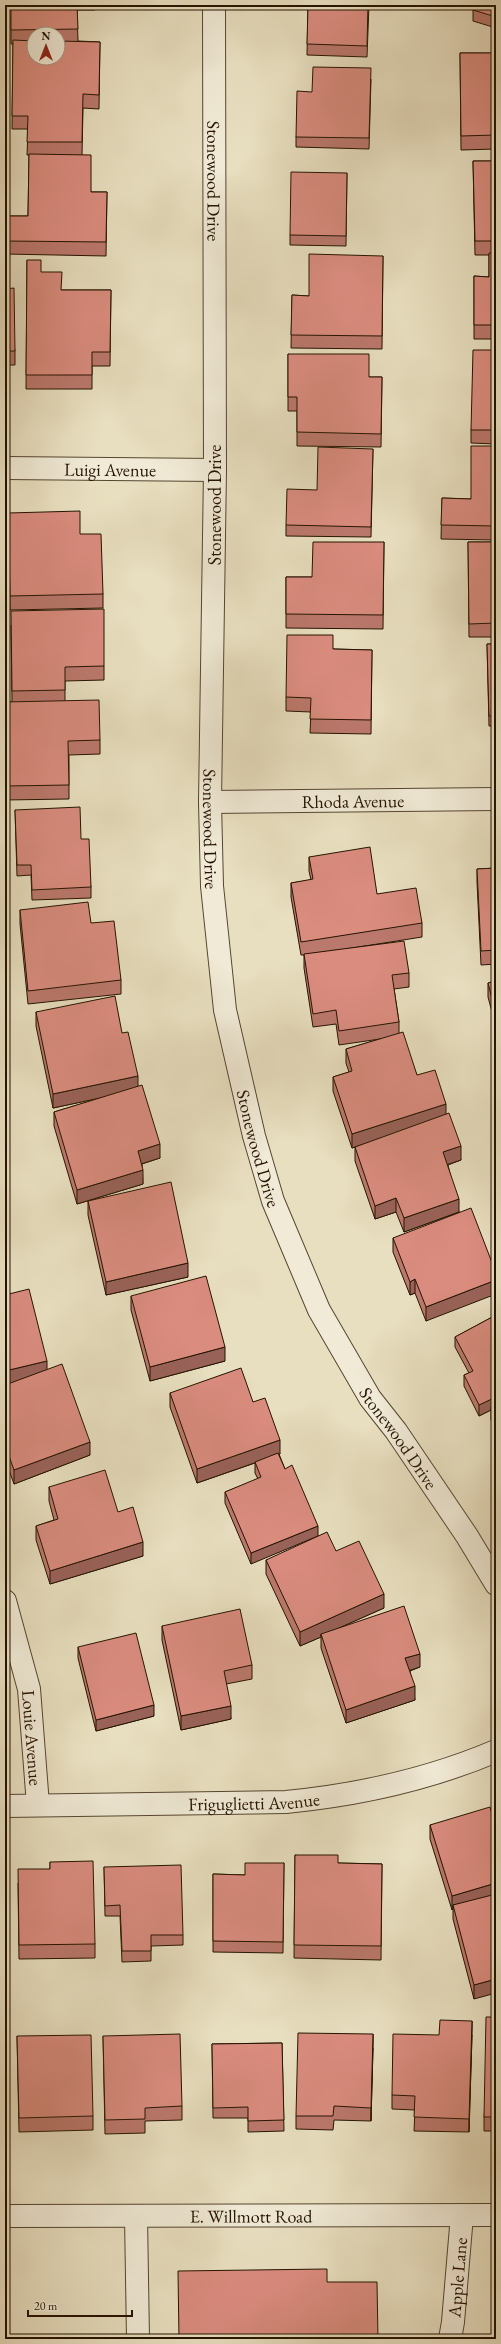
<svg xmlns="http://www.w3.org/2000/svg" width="501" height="2344" font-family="'EB Garamond',serif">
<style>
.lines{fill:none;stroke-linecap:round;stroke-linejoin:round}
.minor-casing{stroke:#554630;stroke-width:24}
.tertiary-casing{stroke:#554630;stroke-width:24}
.minor{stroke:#f0ead6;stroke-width:22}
.tertiary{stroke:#f0ead6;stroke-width:22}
.wall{fill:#bb786d;stroke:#241300;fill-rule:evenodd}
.shaded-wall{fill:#996259;stroke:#241300}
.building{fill:#da8c7f;stroke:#241300}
.labels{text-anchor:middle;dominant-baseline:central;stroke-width:3;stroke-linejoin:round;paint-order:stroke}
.street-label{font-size:18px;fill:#241300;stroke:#f0ead6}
</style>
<rect width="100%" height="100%" fill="#e8dfc0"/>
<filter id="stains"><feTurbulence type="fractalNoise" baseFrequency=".005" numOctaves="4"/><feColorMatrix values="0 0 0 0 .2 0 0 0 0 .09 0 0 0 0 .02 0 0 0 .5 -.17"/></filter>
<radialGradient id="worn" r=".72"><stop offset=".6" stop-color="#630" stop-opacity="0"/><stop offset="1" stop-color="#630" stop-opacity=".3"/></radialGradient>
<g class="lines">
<defs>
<g id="minor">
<path id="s1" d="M 5,468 L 215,470"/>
<path id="s2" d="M 210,802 L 496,799"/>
<path id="s3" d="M 5,1601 L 29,1689 L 38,1805"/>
<path id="s4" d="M 5,1806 L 286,1802 C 358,1795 430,1779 496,1751"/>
<path id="s5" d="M 5,2216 L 496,2215"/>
<path d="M 136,2216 L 138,2339"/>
<path id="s6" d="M 450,2339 L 453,2322 L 462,2215"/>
</g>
<g id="tertiary">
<path id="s7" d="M 214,5 L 215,470 L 210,802 L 212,886 L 225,1010 L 254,1136 L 273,1201 L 319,1310 L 370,1398 L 396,1431 L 467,1536 L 496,1584"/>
</g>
</defs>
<!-- minor casing -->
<use href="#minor" class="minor-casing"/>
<!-- tertiary casing -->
<use href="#tertiary" class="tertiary-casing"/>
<!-- minor -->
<use href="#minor" class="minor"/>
<!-- tertiary -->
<use href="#tertiary" class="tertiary"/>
</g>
<!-- wall -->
<g class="wall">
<path d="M 5,5 L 95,5 L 95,10 L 77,10 L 78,41 L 100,42 L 99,109 L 83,108 L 82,155 L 91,192 L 107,192 L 106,256 L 5,254 L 5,216 L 28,216 L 29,155 L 27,155 L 28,129 L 12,129 L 13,44 L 11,44 L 11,17 L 5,17 ZM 34,34 L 58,34 L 58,58 L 34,58 Z"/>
<path d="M 308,5 L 369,5 L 367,57 L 307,55 Z"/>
<path d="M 496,5 L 496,28 L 473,21 L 473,10 Z"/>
<path d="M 460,53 L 496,53 L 496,149 L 461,150 Z"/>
<path d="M 371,79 L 369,149 L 296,147 L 296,137 L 312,92 Z"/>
<path d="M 473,161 L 496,161 L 496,339 L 474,339 L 474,276 L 489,277 L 489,255 L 475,255 Z"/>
<path d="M 347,173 L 346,246 L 290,245 L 290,235 Z"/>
<path d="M 383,256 L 382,349 L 291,348 L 292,295 L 309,296 Z"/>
<path d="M 27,260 L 61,290 L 111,290 L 110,366 L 92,366 L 92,389 L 26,389 Z"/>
<path d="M 5,289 L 15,351 L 15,365 L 5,365 Z"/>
<path d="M 496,350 L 496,444 L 471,443 L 471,430 Z"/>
<path d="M 288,354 L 369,377 L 382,377 L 381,447 L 297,446 L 297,411 L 288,411 Z"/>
<path d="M 496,446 L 496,540 L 441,539 L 442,498 L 471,499 Z"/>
<path d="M 373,449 L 371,537 L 286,536 L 286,525 L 317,490 Z"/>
<path d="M 8,513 L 80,534 L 103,594 L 103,608 L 10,610 Z"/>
<path d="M 384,542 L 383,629 L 286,628 L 286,577 L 312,577 Z"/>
<path d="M 468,542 L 496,542 L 496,637 L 469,637 Z"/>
<path d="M 11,625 L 104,666 L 104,680 L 65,681 L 65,701 L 100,740 L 100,754 L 69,755 L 69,799 L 5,800 L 5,702 L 12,702 Z"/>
<path d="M 487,644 L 496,644 L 496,726 L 489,726 Z"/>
<path d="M 333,649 L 372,650 L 371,734 L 310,733 L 311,712 L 286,711 L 286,697 Z"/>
<path d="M 15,810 L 81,839 L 91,887 L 91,898 L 32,900 L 31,875 L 17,876 Z"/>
<path d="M 309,857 L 377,894 L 422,923 L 422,937 L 346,949 L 409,973 L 409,987 L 394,989 L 399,1022 L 399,1033 L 417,1075 L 446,1114 L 461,1160 L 448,1165 L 459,1212 L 404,1232 L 396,1212 L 375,1219 L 355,1161 L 355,1147 L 352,1148 L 333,1091 L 333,1077 L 349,1072 L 346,1063 L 346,1049 L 380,1039 L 339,1045 L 336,1024 L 313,1027 L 304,968 L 304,955 L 301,955 L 291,897 L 291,883 L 311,880 L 309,871 Z"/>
<path d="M 496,868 L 496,964 L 481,965 L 477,882 L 477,869 Z"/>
<path d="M 20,910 L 91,923 L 121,980 L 121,994 L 28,1004 L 20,924 Z"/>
<path d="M 496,981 L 496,1027 L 488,997 L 488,983 Z"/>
<path d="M 36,1012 L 122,1033 L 138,1087 L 160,1158 L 142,1164 L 143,1184 L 77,1204 L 54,1126 L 54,1112 L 104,1097 L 53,1108 L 36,1026 Z"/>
<path d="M 88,1201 L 188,1277 L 106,1295 L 88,1215 Z"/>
<path d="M 393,1238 L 496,1273 L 426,1321 L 415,1293 L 410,1295 L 393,1252 Z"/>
<path d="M 131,1296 L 225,1361 L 150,1381 L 131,1310 Z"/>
<path d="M 496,1315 L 496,1430 L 491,1420 L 491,1410 L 479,1416 L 464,1386 L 464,1375 L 469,1373 L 455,1347 L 455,1337 Z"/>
<path d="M 47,1370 L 90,1455 L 14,1484 L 5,1459 L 5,1385 Z"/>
<path d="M 170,1393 L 253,1402 L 280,1454 L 279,1454 L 285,1469 L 251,1564 L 225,1503 L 225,1492 L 258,1479 L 255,1473 L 255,1463 L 197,1483 L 170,1407 Z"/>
<path d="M 49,1487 L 118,1512 L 143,1556 L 50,1584 L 36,1540 L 36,1526 L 54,1520 L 49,1501 Z"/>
<path d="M 336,1551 L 384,1608 L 341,1627 L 420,1667 L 410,1671 L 415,1700 L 346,1723 L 321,1648 L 321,1637 L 300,1646 L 266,1574 L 266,1560 Z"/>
<path d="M 162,1626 L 252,1665 L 252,1679 L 226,1684 L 231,1719 L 181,1730 L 162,1640 Z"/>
<path d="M 78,1647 L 154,1716 L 96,1731 L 78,1658 Z"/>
<path d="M 430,1825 L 496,1828 L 474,1999 L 453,1919 L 453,1909 L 452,1910 L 430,1839 Z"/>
<path d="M 295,1855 L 338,1863 L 382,1864 L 381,1960 L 294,1958 Z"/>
<path d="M 50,1862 L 95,1944 L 95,1958 L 19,1959 L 18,1883 L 50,1869 Z"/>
<path d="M 284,1863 L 283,1953 L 213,1952 L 213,1874 L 245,1875 Z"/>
<path d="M 104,1867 L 183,1935 L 183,1945 L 151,1946 L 151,1961 L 122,1962 L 120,1916 L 105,1916 Z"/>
<path d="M 496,2017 L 496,2131 L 484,2131 L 484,2117 Z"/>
<path d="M 439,2035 L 472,2035 L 469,2132 L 414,2131 L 415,2110 L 392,2109 L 392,2095 Z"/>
<path d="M 17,2036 L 93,2116 L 93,2130 L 19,2132 Z"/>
<path d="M 103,2036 L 182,2106 L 182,2120 L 145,2121 L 145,2133 L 105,2134 Z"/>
<path d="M 282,2043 L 284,2131 L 248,2132 L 248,2118 L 213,2118 L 212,2044 Z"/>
<path d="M 373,2048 L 371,2121 L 334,2120 L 333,2130 L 296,2129 L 296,2116 Z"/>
</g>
<!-- shaded-wall -->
<g class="shaded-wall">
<path d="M 138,1076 L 138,1090 L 53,1108 L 53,1094 Z"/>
<path d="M 446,1104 L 446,1118 L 352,1148 L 352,1134 Z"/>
<path d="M 160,1144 L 160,1158 L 138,1165 L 138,1151 Z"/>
<path d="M 461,1146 L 461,1160 L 443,1166 L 443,1152 Z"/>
<path d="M 143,1170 L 143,1184 L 77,1204 L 77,1190 Z"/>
<path d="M 396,1198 L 396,1212 L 375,1219 L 375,1206 Z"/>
<path d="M 459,1199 L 459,1212 L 404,1232 L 404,1218 Z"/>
<path d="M 188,1263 L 188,1277 L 106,1295 L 106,1282 Z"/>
<path d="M 415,1279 L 415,1293 L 410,1295 L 410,1282 Z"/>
<path d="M 496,1280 L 496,1294 L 426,1321 L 426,1307 Z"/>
<path d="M 225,1347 L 225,1361 L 150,1381 L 150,1367 Z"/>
<path d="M 47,1361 L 47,1375 L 5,1385 L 5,1371 Z"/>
<path d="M 496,1397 L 496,1407 L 491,1407 L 491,1410 L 479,1416 L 479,1405 Z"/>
<path d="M 280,1440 L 280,1454 L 197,1483 L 197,1469 Z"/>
<path d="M 90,1442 L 90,1455 L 14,1484 L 14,1470 Z"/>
<path d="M 318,1526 L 318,1536 L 251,1564 L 251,1553 Z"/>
<path d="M 143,1542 L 143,1556 L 50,1584 L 50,1571 Z"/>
<path d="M 384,1594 L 384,1608 L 321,1636 L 321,1634 L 321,1637 L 300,1646 L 300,1632 Z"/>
<path d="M 420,1654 L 420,1667 L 405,1672 L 405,1658 Z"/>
<path d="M 415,1686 L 415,1700 L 346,1723 L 346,1710 Z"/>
<path d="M 154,1705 L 154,1716 L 96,1731 L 96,1720 Z"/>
<path d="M 231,1706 L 231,1719 L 181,1730 L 181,1716 Z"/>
<path d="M 496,1883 L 496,1897 L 453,1905 L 453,1909 L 452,1910 L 452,1896 Z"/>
<path d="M 496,1979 L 496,1993 L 474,1999 L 474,1985 Z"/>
<path d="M 472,2021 L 472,2035 L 469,2132 L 469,2119 Z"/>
<path d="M 373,2034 L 373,2048 L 371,2121 L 371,2108 Z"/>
</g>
<!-- building -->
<g class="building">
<path d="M 11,5 L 77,5 L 78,29 L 11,30 Z"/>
<path d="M 308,5 L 368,5 L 367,46 L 307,44 Z"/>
<path d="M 475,5 L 496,5 L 496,17 L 473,10 Z"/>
<path d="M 13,40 L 34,41 L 34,58 L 58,58 L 58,41 L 100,42 L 99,95 L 83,94 L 82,142 L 27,142 L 28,116 L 12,116 Z"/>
<path d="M 460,53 L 496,53 L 496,135 L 461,136 Z"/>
<path d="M 313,67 L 371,68 L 369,138 L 296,137 L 297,91 L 312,92 Z"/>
<path d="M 29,154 L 91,155 L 91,192 L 107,192 L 106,242 L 5,241 L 5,216 L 28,216 Z"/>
<path d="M 473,161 L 496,161 L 496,241 L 475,241 Z"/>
<path d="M 291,172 L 347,173 L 346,236 L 290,235 Z"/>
<path d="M 489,253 L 496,253 L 496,325 L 474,325 L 474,276 L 489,277 Z"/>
<path d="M 309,254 L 383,256 L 382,336 L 291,335 L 292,295 L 309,296 Z"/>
<path d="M 27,260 L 41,260 L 41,272 L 62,272 L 61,290 L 111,290 L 110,352 L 92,352 L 92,375 L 26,375 Z"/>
<path d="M 14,288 L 15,351 L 5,351 L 5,289 Z"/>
<path d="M 473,350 L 496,350 L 496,430 L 471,430 Z"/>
<path d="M 288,354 L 369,354 L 369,377 L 382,377 L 381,434 L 297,432 L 297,397 L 288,397 Z"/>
<path d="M 471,446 L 496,446 L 496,526 L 441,525 L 442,498 L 471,499 Z"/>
<path d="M 318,447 L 373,449 L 371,527 L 286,525 L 287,489 L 317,490 Z"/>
<path d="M 80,511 L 80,534 L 101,534 L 103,594 L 10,596 L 8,513 Z"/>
<path d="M 313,542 L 384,542 L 383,615 L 286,614 L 286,577 L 312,577 Z"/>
<path d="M 468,542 L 496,542 L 496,623 L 469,624 Z"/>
<path d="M 104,609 L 104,666 L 65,667 L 65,690 L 12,691 L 11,611 Z"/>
<path d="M 287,635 L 333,635 L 333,649 L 372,650 L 371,720 L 310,719 L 311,698 L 286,697 Z"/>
<path d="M 487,644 L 496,644 L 496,716 L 489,716 Z"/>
<path d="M 99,700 L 100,740 L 68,741 L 69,785 L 5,786 L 5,702 Z"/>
<path d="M 80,807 L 81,839 L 89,839 L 91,887 L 32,890 L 31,865 L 17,865 L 15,810 Z"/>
<path d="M 370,847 L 377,894 L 416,888 L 422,923 L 301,942 L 291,883 L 313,879 L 309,857 Z"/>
<path d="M 496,868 L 496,950 L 481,951 L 477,869 Z"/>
<path d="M 88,902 L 91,923 L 114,921 L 121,980 L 28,991 L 20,910 Z"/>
<path d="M 404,941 L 409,973 L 392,975 L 399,1022 L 339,1031 L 336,1010 L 313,1014 L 304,954 Z"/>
<path d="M 496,981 L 496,1014 L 488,983 Z"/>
<path d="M 115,996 L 122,1033 L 128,1032 L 138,1076 L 53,1094 L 36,1012 Z"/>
<path d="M 403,1032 L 417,1075 L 435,1070 L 446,1104 L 352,1134 L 333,1077 L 352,1071 L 346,1049 Z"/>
<path d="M 142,1085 L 160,1144 L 138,1151 L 143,1170 L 77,1190 L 54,1112 Z"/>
<path d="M 449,1113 L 461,1146 L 443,1152 L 459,1199 L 404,1218 L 396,1198 L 375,1206 L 355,1147 Z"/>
<path d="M 171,1182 L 188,1263 L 106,1282 L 88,1201 Z"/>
<path d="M 471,1208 L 496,1273 L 496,1280 L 426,1307 L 415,1279 L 410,1282 L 393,1238 Z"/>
<path d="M 206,1276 L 225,1347 L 150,1367 L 131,1296 Z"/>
<path d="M 29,1289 L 47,1361 L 5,1371 L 5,1295 Z"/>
<path d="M 496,1315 L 496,1397 L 479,1405 L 464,1375 L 473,1371 L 455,1337 Z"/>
<path d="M 62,1364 L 90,1442 L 14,1470 L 5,1445 L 5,1385 Z"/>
<path d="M 241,1368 L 253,1402 L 265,1398 L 280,1440 L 197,1469 L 170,1393 Z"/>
<path d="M 496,1404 L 496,1417 L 491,1407 Z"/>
<path d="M 278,1453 L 285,1469 L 292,1465 L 318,1526 L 251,1553 L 225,1492 L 261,1477 L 255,1462 Z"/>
<path d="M 105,1470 L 118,1512 L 133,1507 L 143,1542 L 50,1571 L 36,1526 L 58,1519 L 49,1487 Z"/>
<path d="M 327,1532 L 336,1551 L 359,1541 L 384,1594 L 300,1632 L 266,1560 Z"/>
<path d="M 404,1606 L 420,1654 L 405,1658 L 415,1686 L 346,1710 L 321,1634 Z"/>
<path d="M 240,1609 L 252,1665 L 224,1671 L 231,1706 L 181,1716 L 162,1626 Z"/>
<path d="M 136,1633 L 154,1705 L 96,1720 L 78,1647 Z"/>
<path d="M 490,1807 L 496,1828 L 496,1883 L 452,1896 L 430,1825 Z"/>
<path d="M 295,1855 L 338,1855 L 338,1863 L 382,1864 L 381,1946 L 294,1945 Z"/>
<path d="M 93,1861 L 95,1944 L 19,1945 L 18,1869 L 50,1869 L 50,1862 Z"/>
<path d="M 245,1863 L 284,1863 L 283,1942 L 213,1941 L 213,1874 L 245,1875 Z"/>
<path d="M 181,1865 L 183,1935 L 151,1935 L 151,1951 L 122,1951 L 120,1905 L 105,1906 L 104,1867 Z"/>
<path d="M 496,1894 L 496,1979 L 474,1985 L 453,1905 Z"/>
<path d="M 486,2017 L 496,2017 L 496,2117 L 484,2117 Z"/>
<path d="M 440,2020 L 472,2021 L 469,2119 L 414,2117 L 415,2096 L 392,2095 L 393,2034 L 439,2035 Z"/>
<path d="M 298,2033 L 373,2034 L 371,2108 L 334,2106 L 333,2116 L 296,2116 Z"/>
<path d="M 180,2034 L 182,2106 L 145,2108 L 145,2119 L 105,2120 L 103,2036 Z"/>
<path d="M 91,2035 L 93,2116 L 19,2118 L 17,2036 Z"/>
<path d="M 282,2043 L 284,2120 L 248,2121 L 248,2107 L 213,2108 L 212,2044 Z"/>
<path d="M 327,2269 L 327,2282 L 377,2282 L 378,2339 L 179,2339 L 178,2271 Z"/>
</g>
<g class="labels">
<!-- street labels -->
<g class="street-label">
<text stroke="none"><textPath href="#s7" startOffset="176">Stonewood Drive</textPath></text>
<text stroke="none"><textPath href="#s1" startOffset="105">Luigi Avenue</textPath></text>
<text transform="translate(214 505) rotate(-90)">Stonewood Drive</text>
<text stroke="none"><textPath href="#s2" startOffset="143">Rhoda Avenue</textPath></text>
<text stroke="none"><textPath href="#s7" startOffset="824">Stonewood Drive</textPath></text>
<text stroke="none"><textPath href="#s7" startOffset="1148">Stonewood Drive</textPath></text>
<text stroke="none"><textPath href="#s7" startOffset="1472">Stonewood Drive</textPath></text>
<text stroke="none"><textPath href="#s3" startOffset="140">Louie Avenue</textPath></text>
<text stroke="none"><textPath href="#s4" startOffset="249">Friguglietti Avenue</textPath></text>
<text stroke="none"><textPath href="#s5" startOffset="246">E. Willmott Road</textPath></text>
<text stroke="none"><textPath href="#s6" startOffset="62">Apple Lane</textPath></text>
</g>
</g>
<!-- margin -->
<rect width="501" height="2344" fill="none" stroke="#e8dfc0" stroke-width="20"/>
<rect x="6" y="6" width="489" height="2332" fill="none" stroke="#241300" stroke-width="2"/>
<rect x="10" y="10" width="481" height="2324" fill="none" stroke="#241300"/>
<!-- north arrow -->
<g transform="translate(46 46)"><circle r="19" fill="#f0ead6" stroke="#9e9480"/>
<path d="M0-3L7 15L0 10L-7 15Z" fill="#8f2418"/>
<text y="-6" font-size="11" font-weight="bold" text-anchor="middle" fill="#241300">N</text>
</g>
<!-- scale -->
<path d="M28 2310v6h104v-6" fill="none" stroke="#241300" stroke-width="2"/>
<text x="34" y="2310" font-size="12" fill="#241300" stroke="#f0ead6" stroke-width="3" paint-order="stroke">20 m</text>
<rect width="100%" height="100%" filter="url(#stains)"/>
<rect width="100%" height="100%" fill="url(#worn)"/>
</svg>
